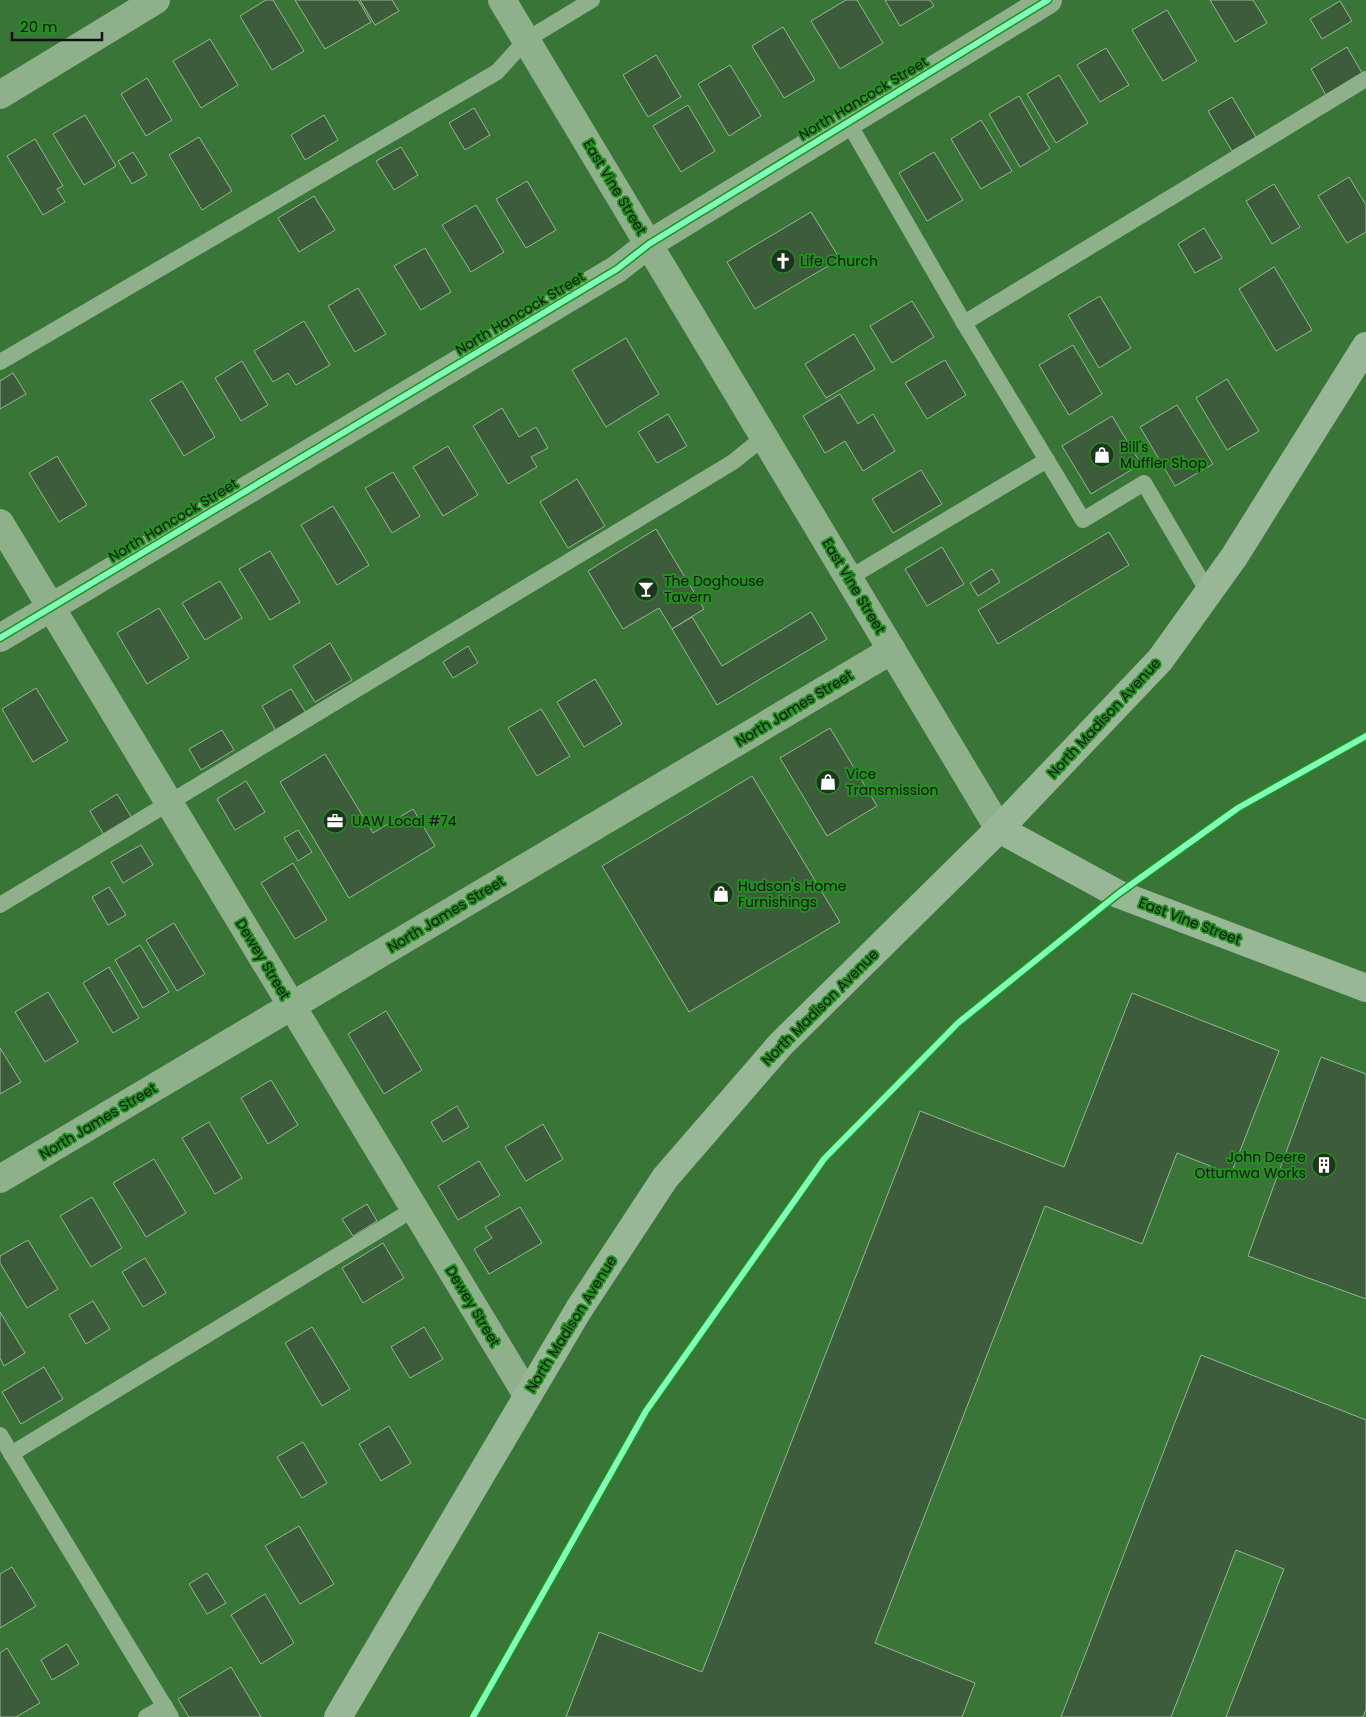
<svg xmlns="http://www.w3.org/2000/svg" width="1366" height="1717" font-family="Poppins,sans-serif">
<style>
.building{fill:#3d5c3b;stroke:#95b794}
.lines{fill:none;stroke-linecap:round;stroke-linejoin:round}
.service{stroke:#8eb18c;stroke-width:16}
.minor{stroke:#8eb18c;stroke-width:28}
.tertiary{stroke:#8eb18c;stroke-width:28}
.secondary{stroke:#97b796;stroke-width:28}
.cycleway-casing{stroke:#228f1e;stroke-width:9}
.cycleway{stroke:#80ffba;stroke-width:6}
.labels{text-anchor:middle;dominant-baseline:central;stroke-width:4;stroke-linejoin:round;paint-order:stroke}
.street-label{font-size:14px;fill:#111;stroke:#228f1e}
.poi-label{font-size:14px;fill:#111;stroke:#228f1e;text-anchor:start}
</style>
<rect width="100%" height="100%" fill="#3a7538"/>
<!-- building -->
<g class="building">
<path d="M 266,0 L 273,0 L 304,51 L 272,70 L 240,16 Z"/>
<path d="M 295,0 L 358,0 L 371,22 L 325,49 Z"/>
<path d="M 360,0 L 392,0 L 399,11 L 375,25 Z"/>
<path d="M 846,0 L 857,0 L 883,43 L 840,69 L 811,21 Z"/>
<path d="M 885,0 L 930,0 L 934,6 L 900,26 Z"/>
<path d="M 1210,0 L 1253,0 L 1267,23 L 1235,42 Z"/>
<path d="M 1340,1 L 1352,21 L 1322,39 L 1310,19 Z"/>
<path d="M 1167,10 L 1197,61 L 1163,81 L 1132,30 Z"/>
<path d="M 783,27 L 815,80 L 784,98 L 752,46 Z"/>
<path d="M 210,39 L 238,85 L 201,108 L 173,61 Z"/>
<path d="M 1347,47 L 1362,73 L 1326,95 L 1311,69 Z"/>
<path d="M 1106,48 L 1129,85 L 1100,102 L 1077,65 Z"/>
<path d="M 656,55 L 681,97 L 648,117 L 623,75 Z"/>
<path d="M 730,65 L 761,116 L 729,136 L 698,84 Z"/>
<path d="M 1059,75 L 1088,123 L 1056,143 L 1027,94 Z"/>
<path d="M 147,78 L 172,120 L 146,136 L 121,94 Z"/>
<path d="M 1019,96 L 1050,149 L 1020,167 L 989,114 Z"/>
<path d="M 1232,97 L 1256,137 L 1232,151 L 1208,111 Z"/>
<path d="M 688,105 L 715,151 L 681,172 L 653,126 Z"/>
<path d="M 474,108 L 490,135 L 465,150 L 449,123 Z"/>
<path d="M 85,115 L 116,166 L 84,185 L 53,134 Z"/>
<path d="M 324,115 L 338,140 L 305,160 L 291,135 Z"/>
<path d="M 981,120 L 1012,171 L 981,189 L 951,139 Z"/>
<path d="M 199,137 L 232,191 L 202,210 L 169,155 Z"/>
<path d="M 35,139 L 63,186 L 57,189 L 65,202 L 43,215 L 7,156 Z"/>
<path d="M 401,147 L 418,175 L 394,190 L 376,161 Z"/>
<path d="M 133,152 L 147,175 L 132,184 L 118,161 Z"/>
<path d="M 934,152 L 963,200 L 927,221 L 899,173 Z"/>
<path d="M 1349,177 L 1366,205 L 1366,232 L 1347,243 L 1318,196 Z"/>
<path d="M 527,181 L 556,230 L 526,248 L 496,199 Z"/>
<path d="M 1274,184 L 1300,227 L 1272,244 L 1246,201 Z"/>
<path d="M 314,196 L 335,230 L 299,252 L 278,218 Z"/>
<path d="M 476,205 L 504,252 L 471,272 L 442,225 Z"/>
<path d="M 811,212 L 840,259 L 755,309 L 727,262 Z"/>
<path d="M 1204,228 L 1222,258 L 1195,273 L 1178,244 Z"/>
<path d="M 425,248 L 451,292 L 421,310 L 394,266 Z"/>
<path d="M 1274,267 L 1312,330 L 1276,351 L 1239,289 Z"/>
<path d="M 358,288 L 386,334 L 355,352 L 328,306 Z"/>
<path d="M 1100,296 L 1131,348 L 1099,368 L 1068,315 Z"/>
<path d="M 912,301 L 934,337 L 892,363 L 870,326 Z"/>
<path d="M 304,321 L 330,365 L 296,385 L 288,373 L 273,382 L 254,351 Z"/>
<path d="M 854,334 L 875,369 L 826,398 L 805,364 Z"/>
<path d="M 626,338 L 659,394 L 606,427 L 572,370 Z"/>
<path d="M 1073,345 L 1102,394 L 1069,415 L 1039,365 Z"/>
<path d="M 945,360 L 966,395 L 927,419 L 905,383 Z"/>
<path d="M 242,361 L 268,405 L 241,421 L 215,378 Z"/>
<path d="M 13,373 L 26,394 L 0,409 L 0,381 Z"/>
<path d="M 1227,379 L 1259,431 L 1227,450 L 1196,398 Z"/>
<path d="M 182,381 L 215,437 L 184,456 L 150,400 Z"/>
<path d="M 840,394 L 858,424 L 873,414 L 895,451 L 863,471 L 845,441 L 825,453 L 803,416 Z"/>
<path d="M 1177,405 L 1213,464 L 1175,486 L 1140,427 Z"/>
<path d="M 502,408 L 519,437 L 536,427 L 548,448 L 531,457 L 537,467 L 508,484 L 473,426 Z"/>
<path d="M 668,414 L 687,446 L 657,463 L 638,432 Z"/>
<path d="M 1112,416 L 1141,464 L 1091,494 L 1062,446 Z"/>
<path d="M 448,446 L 478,495 L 443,516 L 413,467 Z"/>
<path d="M 57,456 L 87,505 L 59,522 L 29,473 Z"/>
<path d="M 921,470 L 942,504 L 893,533 L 872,499 Z"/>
<path d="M 393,472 L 420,516 L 392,533 L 365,488 Z"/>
<path d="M 577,479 L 605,526 L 568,548 L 540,502 Z"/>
<path d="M 333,506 L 369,565 L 337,585 L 301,525 Z"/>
<path d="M 656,529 L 704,609 L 672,629 L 659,608 L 623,629 L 588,571 Z"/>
<path d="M 1109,532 L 1129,565 L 998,644 L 978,610 Z"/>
<path d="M 942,547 L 964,584 L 927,606 L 905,569 Z"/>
<path d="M 270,551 L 300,602 L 270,620 L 239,569 Z"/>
<path d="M 992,569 L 1000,582 L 978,596 L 970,583 Z"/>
<path d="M 220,581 L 242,618 L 205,640 L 182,603 Z"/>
<path d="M 159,608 L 189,658 L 147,684 L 117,633 Z"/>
<path d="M 811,612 L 827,639 L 717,705 L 672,629 L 692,617 L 722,666 Z"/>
<path d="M 330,643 L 352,680 L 315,702 L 293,666 Z"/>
<path d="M 468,646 L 478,663 L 453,678 L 443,662 Z"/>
<path d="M 595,679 L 622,724 L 584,747 L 557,702 Z"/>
<path d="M 36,688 L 68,741 L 33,762 L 2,709 Z"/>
<path d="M 291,689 L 306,713 L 276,731 L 262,706 Z"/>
<path d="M 541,709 L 570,756 L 537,776 L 508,728 Z"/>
<path d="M 830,728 L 877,806 L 827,836 L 780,758 Z"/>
<path d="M 222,730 L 234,750 L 201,770 L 189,749 Z"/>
<path d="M 325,754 L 373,833 L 413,809 L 435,846 L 349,898 L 280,782 Z"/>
<path d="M 752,776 L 840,922 L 689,1012 L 602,866 Z"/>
<path d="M 246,781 L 265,812 L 235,830 L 217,799 Z"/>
<path d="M 117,794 L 132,818 L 104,835 L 90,811 Z"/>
<path d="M 298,830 L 312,852 L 298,861 L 284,838 Z"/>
<path d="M 141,845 L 153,865 L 123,883 L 111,862 Z"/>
<path d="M 293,863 L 327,920 L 295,939 L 261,883 Z"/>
<path d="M 109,887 L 126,915 L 108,925 L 92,897 Z"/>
<path d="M 174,923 L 205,974 L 177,991 L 146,940 Z"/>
<path d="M 140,945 L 169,992 L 143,1008 L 115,960 Z"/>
<path d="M 109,967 L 139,1018 L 113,1033 L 83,983 Z"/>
<path d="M 48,992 L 78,1042 L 45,1062 L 15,1012 Z"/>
<path d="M 1132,993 L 1279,1051 L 1231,1174 L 1177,1153 L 1142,1244 L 1045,1206 L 875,1643 L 975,1683 L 962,1717 L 566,1717 L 599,1632 L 702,1672 L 920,1111 L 1064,1167 Z"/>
<path d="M 386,1011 L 422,1070 L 384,1094 L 348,1034 Z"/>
<path d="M 0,1048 L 21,1082 L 0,1094 Z"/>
<path d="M 1321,1057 L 1366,1074 L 1366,1299 L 1248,1256 Z"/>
<path d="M 271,1080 L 298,1125 L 268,1144 L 241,1098 Z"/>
<path d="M 457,1106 L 469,1127 L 443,1142 L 431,1122 Z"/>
<path d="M 209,1122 L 242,1178 L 215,1194 L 182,1138 Z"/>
<path d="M 543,1124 L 563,1159 L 526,1181 L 505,1147 Z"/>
<path d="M 154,1159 L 186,1213 L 146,1237 L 113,1183 Z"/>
<path d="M 479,1161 L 500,1195 L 458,1220 L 438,1186 Z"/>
<path d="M 92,1197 L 122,1248 L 91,1267 L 60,1216 Z"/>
<path d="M 367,1204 L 377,1221 L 353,1236 L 342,1219 Z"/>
<path d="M 520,1207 L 542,1243 L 489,1274 L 474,1249 L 492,1238 L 485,1227 Z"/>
<path d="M 28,1240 L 58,1289 L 27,1308 L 0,1263 L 0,1256 Z"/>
<path d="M 383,1243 L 404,1278 L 363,1303 L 342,1268 Z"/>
<path d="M 145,1258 L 166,1293 L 143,1307 L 122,1272 Z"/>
<path d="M 93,1301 L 110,1329 L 86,1344 L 69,1315 Z"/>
<path d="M 0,1312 L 25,1353 L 4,1366 L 0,1358 Z"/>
<path d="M 312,1327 L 350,1389 L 322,1406 L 285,1343 Z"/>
<path d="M 424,1327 L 443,1359 L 410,1378 L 391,1347 Z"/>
<path d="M 1201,1355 L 1366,1420 L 1366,1710 L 1363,1717 L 1226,1717 L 1284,1569 L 1236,1550 L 1171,1717 L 1061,1717 Z"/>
<path d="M 44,1367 L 63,1399 L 21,1424 L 2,1392 Z"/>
<path d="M 389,1426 L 411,1463 L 381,1481 L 359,1444 Z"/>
<path d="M 303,1442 L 327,1483 L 302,1498 L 277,1457 Z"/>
<path d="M 299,1526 L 334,1584 L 300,1604 L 265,1546 Z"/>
<path d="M 12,1567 L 36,1606 L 0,1628 L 0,1574 Z"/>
<path d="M 207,1573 L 226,1603 L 207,1614 L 189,1584 Z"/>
<path d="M 265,1594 L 294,1643 L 261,1664 L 231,1615 Z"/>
<path d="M 67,1644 L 79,1664 L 52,1680 L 41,1660 Z"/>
<path d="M 7,1648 L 40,1703 L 16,1717 L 0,1717 L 0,1653 Z"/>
<path d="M 231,1667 L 261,1717 L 189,1717 L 178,1699 Z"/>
</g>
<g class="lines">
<!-- service -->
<g class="service">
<path d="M 848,122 L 964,323 L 1083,520 L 1144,483 L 1208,592"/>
<path d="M 964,323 L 1366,79"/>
<path d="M 0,362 L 497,72 L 526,40 L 592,0"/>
<path d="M 849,578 L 1047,460"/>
<path d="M 0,905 L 733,462 L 764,437"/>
<path d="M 0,1435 L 171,1717"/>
<path d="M 11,1454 L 414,1209"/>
<path d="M 146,1717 L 165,1706"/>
</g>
<!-- minor -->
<g class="minor">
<path d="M 0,95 L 156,0"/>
<path d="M 0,523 L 527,1395"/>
<path d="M 0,638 L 617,269 L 649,244 L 1048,0"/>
<path d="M 0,1179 L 892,650"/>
</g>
<!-- tertiary -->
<path class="tertiary" d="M 502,0 L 999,829"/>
<!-- secondary -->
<g class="secondary">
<path d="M 999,829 L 1118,894 L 1366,988"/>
<path d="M 338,1717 L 579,1309 L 665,1178 L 781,1044 L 999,829 L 1160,660 L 1234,557 L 1366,346"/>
</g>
<defs>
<g id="cycleway">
<path d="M 0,638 L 617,269 L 649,244 L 1048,0"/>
<path d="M 473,1717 L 646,1411 L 824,1159 L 958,1023 L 1118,894 L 1238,808 L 1366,736"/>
</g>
</defs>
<!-- cycleway casing -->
<use href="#cycleway" class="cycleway-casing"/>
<!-- cycleway -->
<use href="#cycleway" class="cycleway"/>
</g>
<!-- icons -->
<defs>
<symbol id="church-disc" viewBox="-11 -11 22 22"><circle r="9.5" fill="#1f341f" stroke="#228f1e"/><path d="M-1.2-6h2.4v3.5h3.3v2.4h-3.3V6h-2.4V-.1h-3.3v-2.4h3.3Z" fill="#fff"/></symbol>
<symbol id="shop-disc" viewBox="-11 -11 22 22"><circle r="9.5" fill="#1f341f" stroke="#228f1e"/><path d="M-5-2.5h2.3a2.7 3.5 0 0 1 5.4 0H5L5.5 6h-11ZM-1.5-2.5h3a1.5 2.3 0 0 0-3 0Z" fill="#fff"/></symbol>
<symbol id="bar-disc" viewBox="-11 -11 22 22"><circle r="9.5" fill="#1f341f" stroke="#228f1e"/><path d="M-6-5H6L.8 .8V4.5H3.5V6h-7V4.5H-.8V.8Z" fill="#fff"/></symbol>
<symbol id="office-disc" viewBox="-11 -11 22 22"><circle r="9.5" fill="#1f341f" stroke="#228f1e"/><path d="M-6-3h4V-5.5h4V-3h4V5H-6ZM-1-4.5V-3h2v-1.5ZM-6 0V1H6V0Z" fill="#fff"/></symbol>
<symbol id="building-disc" viewBox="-11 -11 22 22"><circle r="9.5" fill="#1f341f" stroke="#228f1e"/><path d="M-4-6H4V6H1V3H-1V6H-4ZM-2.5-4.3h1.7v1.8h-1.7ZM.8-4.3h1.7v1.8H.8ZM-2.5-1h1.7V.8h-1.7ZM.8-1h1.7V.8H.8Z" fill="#fff"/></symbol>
</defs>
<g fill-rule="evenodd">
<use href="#church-disc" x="769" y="247" width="28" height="28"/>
<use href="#shop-disc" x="1088" y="441" width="28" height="28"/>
<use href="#bar-disc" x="632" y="575" width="28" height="28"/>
<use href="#shop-disc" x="814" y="768" width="28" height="28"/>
<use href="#office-disc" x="321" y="807" width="28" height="28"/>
<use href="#shop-disc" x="707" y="880" width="28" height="28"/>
<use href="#building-disc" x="1310" y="1151" width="28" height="28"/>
</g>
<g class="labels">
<!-- street labels -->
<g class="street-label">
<text transform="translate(863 98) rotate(-31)">North Hancock Street</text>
<text transform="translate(615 187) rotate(59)">East Vine Street</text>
<text transform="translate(520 313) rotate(-31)">North Hancock Street</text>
<text transform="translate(173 520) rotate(-31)">North Hancock Street</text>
<text transform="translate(854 586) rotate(59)">East Vine Street</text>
<text transform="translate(794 708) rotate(-31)">North James Street</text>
<text transform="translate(1104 718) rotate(-47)">North Madison Avenue</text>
<text transform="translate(446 914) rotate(-31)">North James Street</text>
<text transform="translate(1190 921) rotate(21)">East Vine Street</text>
<text transform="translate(263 959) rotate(59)">Dewey Street</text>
<text transform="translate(820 1007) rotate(-45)">North Madison Avenue</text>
<text transform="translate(98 1121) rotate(-31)">North James Street</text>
<text transform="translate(473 1306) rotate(59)">Dewey Street</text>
<text transform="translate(571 1324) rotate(-58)">North Madison Avenue</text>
</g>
<!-- poi labels -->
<g class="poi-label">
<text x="800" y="261">Life Church</text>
<text x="1120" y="447">Bill's<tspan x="1120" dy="16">Muffler Shop</tspan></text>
<text x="664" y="581">The Doghouse<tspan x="664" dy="16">Tavern</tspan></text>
<text x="846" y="774">Vice<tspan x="846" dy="16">Transmission</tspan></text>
<text x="352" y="821">UAW Local #74</text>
<text x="738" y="886">Hudson's Home<tspan x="738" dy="16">Furnishings</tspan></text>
<text x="1306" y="1157" text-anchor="end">John Deere<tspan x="1306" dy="16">Ottumwa Works</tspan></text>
</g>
</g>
<!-- scale -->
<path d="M12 32v8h90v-8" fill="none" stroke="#111111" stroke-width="2.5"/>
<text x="20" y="32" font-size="15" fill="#111111" stroke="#228f1e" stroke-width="4" paint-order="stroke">20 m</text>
</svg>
